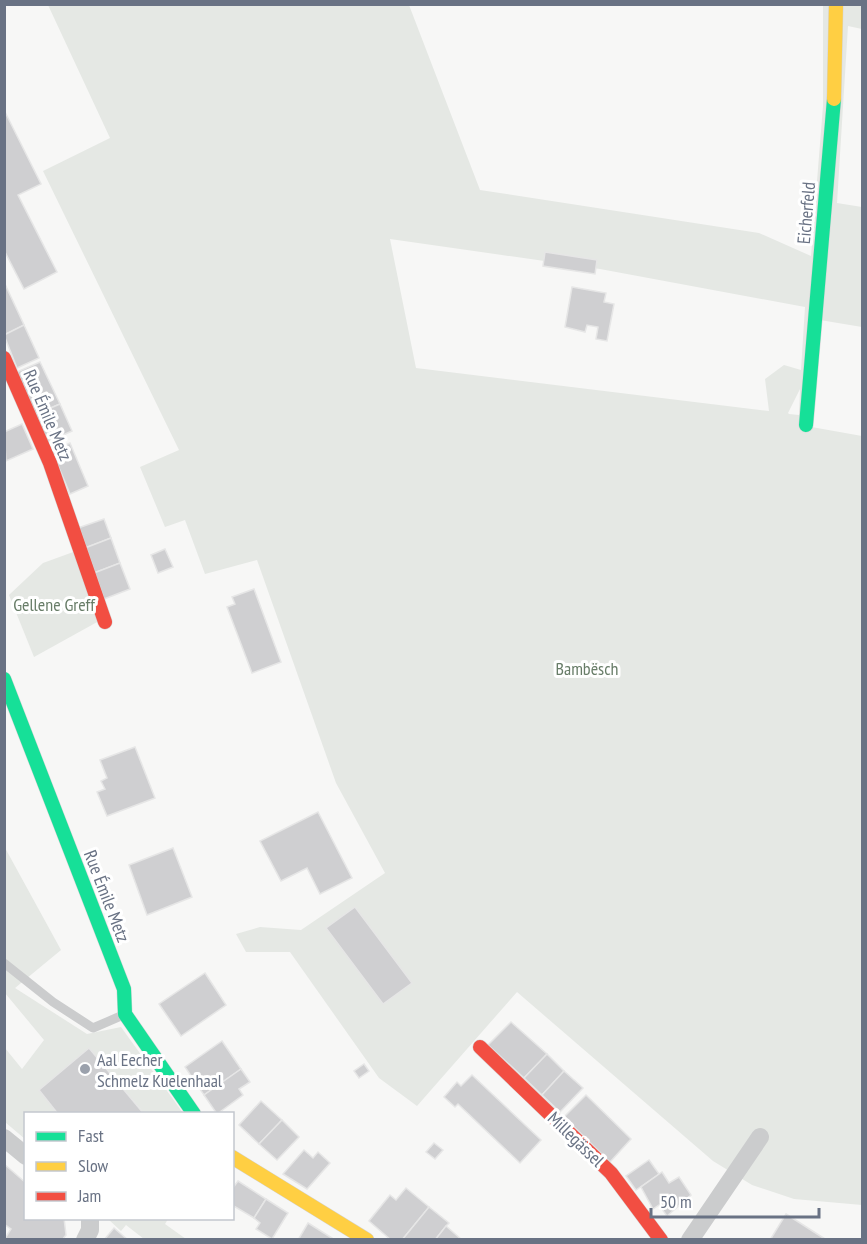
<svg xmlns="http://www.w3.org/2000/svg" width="867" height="1244" font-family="'PT Sans Narrow',sans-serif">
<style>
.green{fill:#e5e8e4;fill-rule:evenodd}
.building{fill:#cfcfd1;stroke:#e6e6e6;stroke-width:1.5}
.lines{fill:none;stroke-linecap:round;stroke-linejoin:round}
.fast-casing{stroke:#d4d4d5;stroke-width:15}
.slow-casing{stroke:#d4d4d5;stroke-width:15}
.jam-casing{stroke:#d4d4d5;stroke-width:15}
.lane{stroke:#cbcccd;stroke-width:9}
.street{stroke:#cbcccd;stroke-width:18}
.fast{stroke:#16e098;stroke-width:14}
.slow{stroke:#ffcf43;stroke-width:14}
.jam{stroke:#f24e42;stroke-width:14}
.poi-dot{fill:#9ba1ac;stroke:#fff;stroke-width:2}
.labels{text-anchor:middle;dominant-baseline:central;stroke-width:6;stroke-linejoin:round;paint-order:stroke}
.street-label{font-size:18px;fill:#697284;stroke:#fff}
.park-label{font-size:18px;fill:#677c67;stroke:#fff}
.poi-label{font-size:18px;fill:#697284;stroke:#fff;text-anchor:start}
</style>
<rect width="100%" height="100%" fill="#f7f7f6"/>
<!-- green -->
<g class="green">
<path d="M 48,5 L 409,5 L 480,190 L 759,233 L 811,256 L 823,106 L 823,5 L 862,5 L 862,29 L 848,26 L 837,203 L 862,207 L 862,327 L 814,319 L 806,426 L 862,436 L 862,1205 L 794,1199 L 752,1185 L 713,1161 L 517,992 L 417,1106 L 379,1078 L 290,952 L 246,952 L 236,934 L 260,927 L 301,930 L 385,873 L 336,783 L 257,560 L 205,574 L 185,520 L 165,527 L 140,467 L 179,450 L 43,171 L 110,138 ZM 390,239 L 600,269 L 805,307 L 801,370 L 784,365 L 765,379 L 769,411 L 416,368 ZM 800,389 L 799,415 L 789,414 L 788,413 Z"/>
<path d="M 76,551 L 99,621 L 34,657 L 9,595 L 43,563 Z"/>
<path d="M 4,846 L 61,950 L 15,988 L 87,1034 L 121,1027 L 183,1113 L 144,1113 L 89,1048 L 39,1090 L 58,1113 L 26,1114 L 25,1139 L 5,1122 L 5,1048 L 22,1069 L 44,1040 L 5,993 Z"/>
<path d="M 108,1219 L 168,1219 L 165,1224 L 186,1239 L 144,1239 L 126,1225 L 121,1231 Z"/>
</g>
<!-- building -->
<g class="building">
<path d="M 5,112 L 41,184 L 18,195 L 57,272 L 24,289 L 4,250 Z"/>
<path d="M 545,252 L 597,260 L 595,274 L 543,266 Z"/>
<path d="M 4,282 L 24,325 L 4,335 Z"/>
<path d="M 572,287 L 606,293 L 604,302 L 614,304 L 607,341 L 596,339 L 598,327 L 587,325 L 585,332 L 565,327 Z"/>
<path d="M 24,325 L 39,358 L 17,368 L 4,335 Z"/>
<path d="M 40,362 L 60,404 L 34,415 L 15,373 Z"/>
<path d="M 60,404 L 72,431 L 47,442 L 34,415 Z"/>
<path d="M 22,424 L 33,449 L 6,461 L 4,432 Z"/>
<path d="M 70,443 L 88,486 L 70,494 L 52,451 Z"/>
<path d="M 104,519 L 111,538 L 85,548 L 78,528 Z"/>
<path d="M 111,538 L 120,563 L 94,573 L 85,548 Z"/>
<path d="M 165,549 L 173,567 L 158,573 L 151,555 Z"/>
<path d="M 120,563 L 130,589 L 104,599 L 94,573 Z"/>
<path d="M 254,589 L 281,662 L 252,673 L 227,607 L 235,604 L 232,597 Z"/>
<path d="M 135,747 L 155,798 L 107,816 L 97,792 L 105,789 L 101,781 L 107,778 L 100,760 Z"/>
<path d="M 318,812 L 352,878 L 320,894 L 307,868 L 281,881 L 260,841 Z"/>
<path d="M 173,848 L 192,897 L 147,915 L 129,865 Z"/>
<path d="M 355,907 L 412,983 L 383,1004 L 326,928 Z"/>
<path d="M 205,973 L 226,1005 L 181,1036 L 159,1004 Z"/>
<path d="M 511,1022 L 547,1054 L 524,1078 L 488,1045 Z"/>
<path d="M 222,1041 L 241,1069 L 204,1095 L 185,1067 Z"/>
<path d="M 89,1048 L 144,1114 L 58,1114 L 39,1090 Z"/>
<path d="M 547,1054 L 564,1071 L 542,1095 L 524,1078 Z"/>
<path d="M 364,1064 L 369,1071 L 359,1078 L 354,1071 Z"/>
<path d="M 241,1069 L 250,1082 L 239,1089 L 243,1095 L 217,1114 L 204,1095 Z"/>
<path d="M 564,1071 L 583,1088 L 560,1112 L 542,1095 Z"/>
<path d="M 472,1075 L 541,1140 L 520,1163 L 458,1104 L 455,1107 L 444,1097 L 457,1082 L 461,1086 Z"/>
<path d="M 586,1095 L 631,1139 L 610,1162 L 564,1117 Z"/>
<path d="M 261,1101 L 282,1120 L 259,1144 L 239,1125 Z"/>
<path d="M 282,1120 L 299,1137 L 277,1160 L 259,1144 Z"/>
<path d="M 434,1143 L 443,1150 L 435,1159 L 426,1152 Z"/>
<path d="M 304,1150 L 313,1158 L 318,1152 L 330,1163 L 307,1189 L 283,1174 Z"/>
<path d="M 649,1160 L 659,1174 L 636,1190 L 626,1176 Z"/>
<path d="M 4,1164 L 26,1183 L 26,1218 L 64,1218 L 66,1235 L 62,1240 L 4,1240 L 11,1229 L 4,1224 Z"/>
<path d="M 662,1172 L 669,1183 L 679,1177 L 691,1195 L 667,1216 L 659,1205 L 653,1209 L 641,1187 Z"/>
<path d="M 238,1181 L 266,1199 L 254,1218 L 232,1205 L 232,1189 Z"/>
<path d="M 406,1188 L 429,1207 L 402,1240 L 391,1240 L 369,1221 L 390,1195 L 396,1200 Z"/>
<path d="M 266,1199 L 288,1213 L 272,1239 L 256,1229 L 260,1223 L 254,1218 Z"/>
<path d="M 429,1207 L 449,1223 L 446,1226 L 435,1240 L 402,1240 Z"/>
<path d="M 786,1214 L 825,1239 L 825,1240 L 770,1240 Z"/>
<path d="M 308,1223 L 332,1238 L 331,1240 L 298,1240 Z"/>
<path d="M 446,1226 L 462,1240 L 435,1240 Z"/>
<path d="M 114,1228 L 128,1240 L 104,1240 Z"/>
</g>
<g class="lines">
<defs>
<g id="fast">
<path d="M 806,425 L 834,99"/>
<path d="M 4,679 L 124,989 L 125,1014 L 194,1114"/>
</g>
<g id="slow">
<path d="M 834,99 L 836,4"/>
<path d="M 232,1157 L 367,1240"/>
</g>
<g id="jam">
<path d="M 4,358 L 50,463 L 105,622"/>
<path d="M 480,1047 L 611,1173 L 661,1240"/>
</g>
</defs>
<!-- fast casing -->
<use href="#fast" class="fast-casing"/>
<!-- slow casing -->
<use href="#slow" class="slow-casing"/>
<!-- jam casing -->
<use href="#jam" class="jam-casing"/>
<!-- lane -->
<path class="lane" d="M 4,963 L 53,1002 L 93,1028 L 123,1015"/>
<!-- street -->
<g class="street">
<path d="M 4,1138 L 26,1156"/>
<path d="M 85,1240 L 90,1230 L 90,1218"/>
<path d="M 690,1240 L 760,1137"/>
</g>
<!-- fast -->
<use href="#fast" class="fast"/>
<!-- slow -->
<use href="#slow" class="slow"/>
<!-- jam -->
<use href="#jam" class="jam"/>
</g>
<!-- markers -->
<circle class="poi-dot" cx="85" cy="1069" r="6"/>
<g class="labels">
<!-- street labels -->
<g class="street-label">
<text transform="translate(806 213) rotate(-85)">Eicherfeld</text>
<text transform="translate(48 415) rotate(67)">Rue Émile Metz</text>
<text transform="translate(107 896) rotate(69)">Rue Émile Metz</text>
<text transform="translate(576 1139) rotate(44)">Millegässel</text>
</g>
<!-- park labels -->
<g class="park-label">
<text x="54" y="604">Gellene Greff</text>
<text x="587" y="668">Bambësch</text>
</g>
<!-- poi labels -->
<g class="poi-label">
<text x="97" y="1059">Aal Eecher<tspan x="97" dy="21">Schmelz Kuelenhaal</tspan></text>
</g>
</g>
<!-- border -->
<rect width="867" height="1244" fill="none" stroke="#697284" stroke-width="12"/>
<!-- legend -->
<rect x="24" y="1112" width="210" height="108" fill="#ffffff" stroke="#c3c7ce" stroke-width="1.5"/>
<rect x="36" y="1132" width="30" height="9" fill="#16e098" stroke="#c3c7ce" stroke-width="1.5"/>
<text x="78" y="1142" font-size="18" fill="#697284">Fast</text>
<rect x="36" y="1162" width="30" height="9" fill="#ffcf43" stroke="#c3c7ce" stroke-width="1.5"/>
<text x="78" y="1172" font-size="18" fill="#697284">Slow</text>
<rect x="36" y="1192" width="30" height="9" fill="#f24e42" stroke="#c3c7ce" stroke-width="1.5"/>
<text x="78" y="1202" font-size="18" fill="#697284">Jam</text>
<!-- scale -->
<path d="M651 1208v9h168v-9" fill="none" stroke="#697284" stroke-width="3"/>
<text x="660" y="1208" font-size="18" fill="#697284" stroke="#ffffff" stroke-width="4.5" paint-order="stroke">50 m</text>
</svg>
